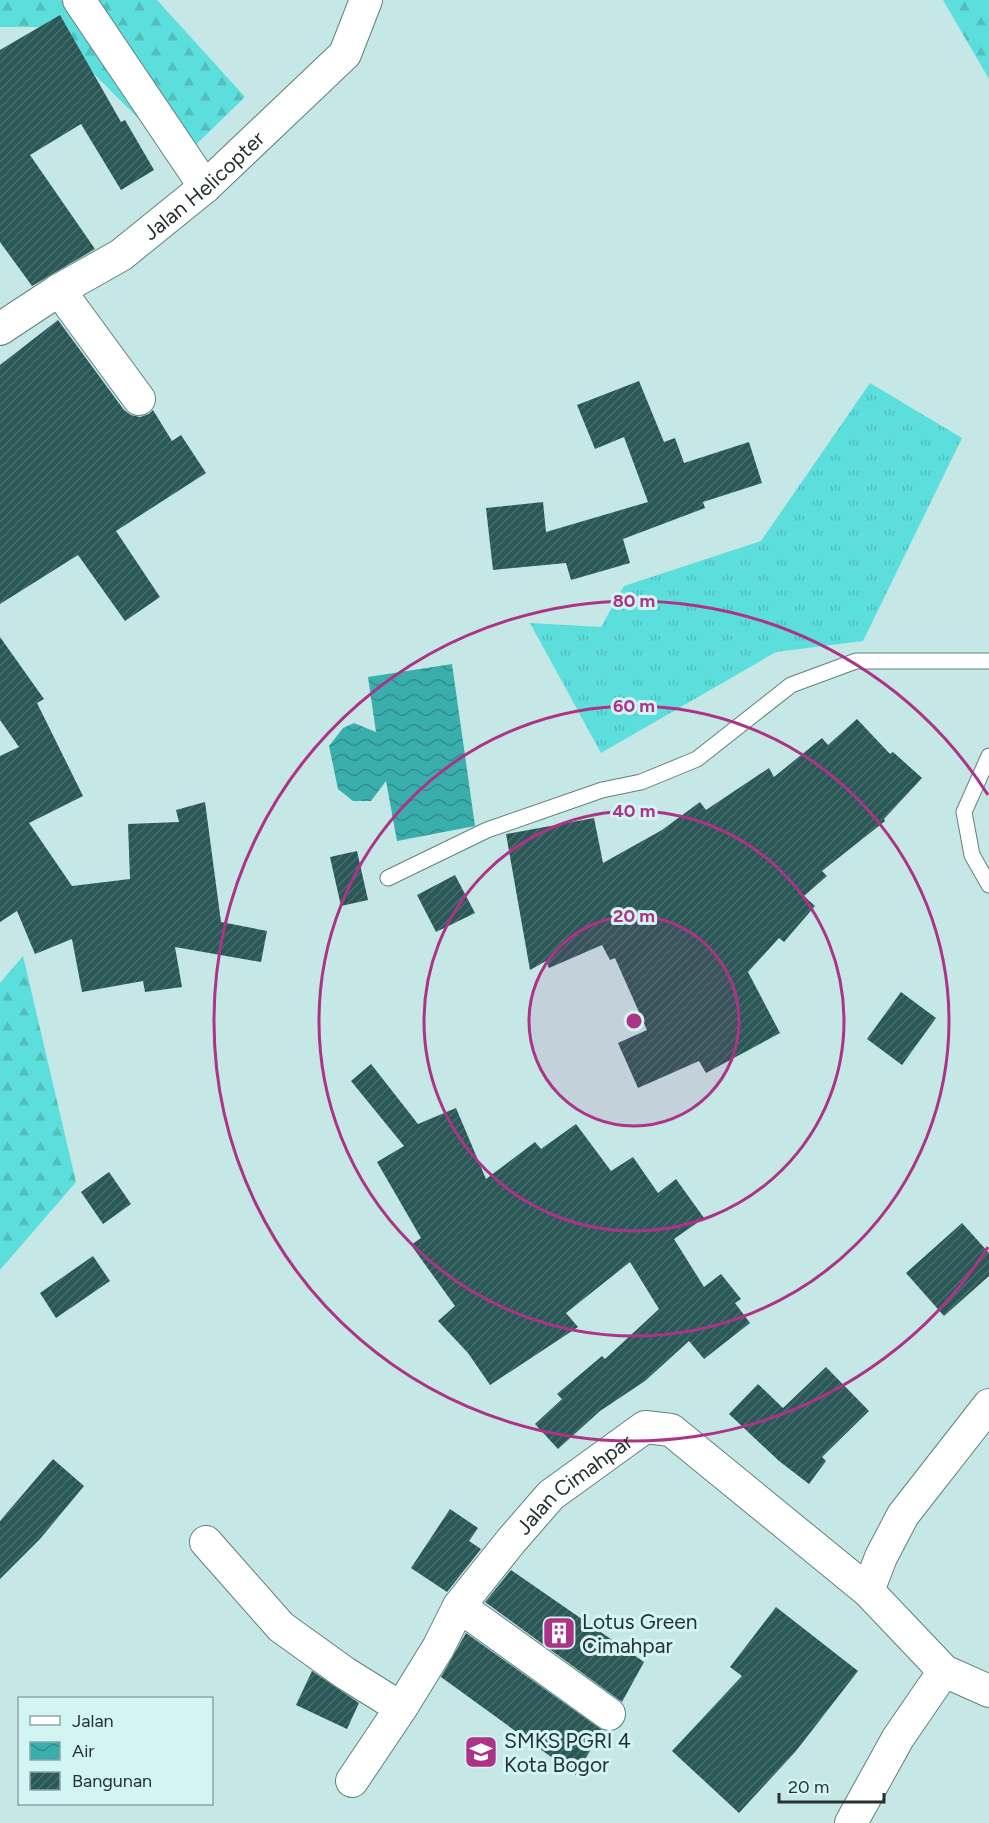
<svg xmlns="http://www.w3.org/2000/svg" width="989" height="1823" font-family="Figtree,sans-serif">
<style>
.grass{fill:url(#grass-tufts)}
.forest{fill:url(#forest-firs)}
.water{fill:url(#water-waves)}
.building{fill:url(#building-hatch)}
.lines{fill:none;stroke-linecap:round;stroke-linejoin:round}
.lane-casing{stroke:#618180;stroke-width:17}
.street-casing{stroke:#618180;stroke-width:34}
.lane{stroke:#fff;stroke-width:15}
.street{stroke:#fff;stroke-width:32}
.ring{fill:none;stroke:#ad3386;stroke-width:3}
.labels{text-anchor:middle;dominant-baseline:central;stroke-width:6;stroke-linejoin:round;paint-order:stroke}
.street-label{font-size:21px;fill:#253231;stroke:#d2f4f3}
.poi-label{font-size:21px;fill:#253231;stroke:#d2f4f3;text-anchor:start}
.centre{fill:#ad3386;stroke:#d2f4f3;stroke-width:3}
.ring-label{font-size:18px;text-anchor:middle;font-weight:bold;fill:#ad3386;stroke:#d2f4f3;stroke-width:6;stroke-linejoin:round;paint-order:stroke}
</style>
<defs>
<pattern id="grass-tufts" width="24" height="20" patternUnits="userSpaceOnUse" patternTransform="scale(1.5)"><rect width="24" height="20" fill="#5cdedc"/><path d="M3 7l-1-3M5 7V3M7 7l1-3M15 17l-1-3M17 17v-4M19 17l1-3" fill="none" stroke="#50bfbd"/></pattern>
<pattern id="forest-firs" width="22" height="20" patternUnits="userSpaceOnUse" patternTransform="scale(1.5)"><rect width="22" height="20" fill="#5cdedc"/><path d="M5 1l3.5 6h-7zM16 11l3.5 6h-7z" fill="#50bfbd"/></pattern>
<pattern id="water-waves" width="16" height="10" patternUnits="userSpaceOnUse" patternTransform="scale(1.5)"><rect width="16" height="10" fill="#39aeac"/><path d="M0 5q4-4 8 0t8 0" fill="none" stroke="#308e8d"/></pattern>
<pattern id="building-hatch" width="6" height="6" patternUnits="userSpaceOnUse" patternTransform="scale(1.5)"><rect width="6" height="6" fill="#2a5857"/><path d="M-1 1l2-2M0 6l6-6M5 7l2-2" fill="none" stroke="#486d6c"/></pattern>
</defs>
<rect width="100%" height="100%" fill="#c5e7e6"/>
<!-- grass -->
<path class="grass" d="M 870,383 L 962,438 L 863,641 L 776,652 L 601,753 L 530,623 L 601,627 L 624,586 L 761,541 Z"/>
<!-- forest -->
<g class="forest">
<path d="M 0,0 L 157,0 L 245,97 L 180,160 L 47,27 L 0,27 Z"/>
<path d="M 943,0 L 989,0 L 989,79 Z"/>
<path d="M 23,956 L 76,1182 L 0,1270 L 0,983 Z"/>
</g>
<!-- water -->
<path class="water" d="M 452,664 L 475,826 L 397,841 L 386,781 L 371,801 L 353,801 L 338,789 L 329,746 L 343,728 L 354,723 L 376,732 L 368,677 Z"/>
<!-- building -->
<g class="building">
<path d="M 60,15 L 121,122 L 125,120 L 154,170 L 121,190 L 81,124 L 30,155 L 95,249 L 32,286 L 0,242 L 0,50 Z"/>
<path d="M 58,320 L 124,410 L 131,415 L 140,417 L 149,414 L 153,410 L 172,441 L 181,435 L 206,473 L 116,531 L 160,597 L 125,621 L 78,555 L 0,604 L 0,365 Z"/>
<path d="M 639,381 L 664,442 L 675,438 L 684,463 L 749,442 L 762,483 L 703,502 L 705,508 L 623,539 L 630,563 L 571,580 L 566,563 L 493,570 L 486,508 L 543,502 L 546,532 L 648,502 L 624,437 L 595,449 L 577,405 Z"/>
<path d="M 0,637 L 44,699 L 37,703 L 83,796 L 29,823 L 72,886 L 130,879 L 128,824 L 179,822 L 176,810 L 205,802 L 221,922 L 267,931 L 261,962 L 175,947 L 182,987 L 145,992 L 143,981 L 82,992 L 72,939 L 35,954 L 17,911 L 0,922 L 0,756 L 19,747 L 0,720 Z"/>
<path d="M 857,719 L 890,754 L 893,752 L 922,778 L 884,819 L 885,821 L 822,871 L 827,876 L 804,896 L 815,906 L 784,942 L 779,938 L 748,972 L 780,1033 L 706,1073 L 699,1061 L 638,1088 L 618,1043 L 647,1030 L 615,958 L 610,960 L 602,945 L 549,968 L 546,961 L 530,970 L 506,834 L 594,818 L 603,863 L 662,830 L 700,802 L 706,810 L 769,768 L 774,777 L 822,738 L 828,745 Z"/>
<path d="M 357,851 L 368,900 L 341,906 L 330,857 Z"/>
<path d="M 455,875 L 475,913 L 436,932 L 417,895 Z"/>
<path d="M 901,992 L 936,1018 L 902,1065 L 867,1039 Z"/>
<path d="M 371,1064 L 418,1124 L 456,1108 L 486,1179 L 535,1142 L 541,1149 L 576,1124 L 611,1171 L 633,1157 L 658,1193 L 676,1179 L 704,1218 L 674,1239 L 704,1287 L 721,1274 L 741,1299 L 735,1303 L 750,1323 L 704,1359 L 689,1341 L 645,1381 L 600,1411 L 558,1449 L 535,1424 L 562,1399 L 557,1394 L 602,1356 L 605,1359 L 659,1309 L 630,1262 L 566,1313 L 578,1327 L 490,1385 L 468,1353 L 438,1321 L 455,1306 L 411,1245 L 421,1238 L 377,1162 L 404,1146 L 351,1081 Z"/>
<path d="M 109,1172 L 131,1204 L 103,1224 L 81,1192 Z"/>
<path d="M 962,1223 L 989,1253 L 989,1276 L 944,1316 L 906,1273 Z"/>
<path d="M 93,1256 L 110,1281 L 56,1318 L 40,1293 Z"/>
<path d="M 826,1367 L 869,1411 L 822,1457 L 826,1461 L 809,1484 L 779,1461 L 729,1414 L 758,1384 L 783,1408 Z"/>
<path d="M 53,1459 L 84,1486 L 40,1539 L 0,1579 L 0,1521 Z"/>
<path d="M 450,1509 L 478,1528 L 469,1541 L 481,1549 L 447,1592 L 411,1568 Z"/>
<path d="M 511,1570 L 644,1662 L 622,1702 L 485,1602 Z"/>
<path d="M 776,1607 L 858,1671 L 796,1751 L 739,1813 L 672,1751 L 742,1676 L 730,1667 Z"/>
<path d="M 466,1633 L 602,1730 L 576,1775 L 441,1677 Z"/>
<path d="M 312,1671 L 359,1703 L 347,1729 L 296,1705 Z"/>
</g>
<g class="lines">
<defs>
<g id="lane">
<path d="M 989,756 L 964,812 L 972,855 L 989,885"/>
<path d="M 388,878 L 487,830 L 602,790 L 641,782 L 697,759 L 791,685 L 856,661 L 989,661"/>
</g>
<g id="street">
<path d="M 79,0 L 205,187"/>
<path d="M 59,290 L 139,399"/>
<path id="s1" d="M 0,329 L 59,290 L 121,255 L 205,187 L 345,54 L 366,0"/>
<path d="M 989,1405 L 903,1515 L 881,1557 L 868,1591 L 944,1671 L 989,1691"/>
<path d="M 206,1542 L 281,1627 L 345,1673 L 401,1708"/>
<path d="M 459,1606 L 609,1714"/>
<path id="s2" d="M 352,1781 L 401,1708 L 438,1648 L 459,1606 L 511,1541 L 551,1495 L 645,1427 L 671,1430 L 868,1591"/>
<path d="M 851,1823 L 898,1738 L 944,1671"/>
</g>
</defs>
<!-- lane casing -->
<use href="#lane" class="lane-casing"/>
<!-- street casing -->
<use href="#street" class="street-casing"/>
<!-- lane -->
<use href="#lane" class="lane"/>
<!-- street -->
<use href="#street" class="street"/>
</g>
<!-- distance rings -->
<circle cx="634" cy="1021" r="105" fill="#ad3386" fill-opacity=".12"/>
<g class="ring">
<circle cx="634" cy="1021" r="105"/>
<circle cx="634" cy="1021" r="210"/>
<circle cx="634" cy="1021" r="315"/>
<path d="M988 1247A420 420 0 1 1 988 795"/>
</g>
<!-- icons -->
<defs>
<symbol id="building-square" viewBox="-11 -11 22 22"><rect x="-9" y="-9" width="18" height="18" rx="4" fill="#ad3386" stroke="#d2f4f3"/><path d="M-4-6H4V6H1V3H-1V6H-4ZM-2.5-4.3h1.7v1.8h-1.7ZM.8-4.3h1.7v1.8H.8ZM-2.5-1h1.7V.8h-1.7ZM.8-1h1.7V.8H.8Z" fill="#fff"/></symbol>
<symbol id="school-square" viewBox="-11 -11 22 22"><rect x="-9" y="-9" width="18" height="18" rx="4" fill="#ad3386" stroke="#d2f4f3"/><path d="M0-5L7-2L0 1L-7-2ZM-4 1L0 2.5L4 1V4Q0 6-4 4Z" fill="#fff"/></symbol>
</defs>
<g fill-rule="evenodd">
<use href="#building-square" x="540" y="1614" width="38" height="38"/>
<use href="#school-square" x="462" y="1733" width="38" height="38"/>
</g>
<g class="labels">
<!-- street labels -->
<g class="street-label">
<text stroke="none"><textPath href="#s1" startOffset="250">Jalan Helicopter</textPath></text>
<text stroke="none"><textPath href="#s2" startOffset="374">Jalan Cimahpar</textPath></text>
</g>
<!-- poi labels -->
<g class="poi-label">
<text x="582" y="1621">Lotus Green<tspan x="582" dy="24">Cimahpar</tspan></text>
<text x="504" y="1740">SMKS PGRI 4<tspan x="504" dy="24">Kota Bogor</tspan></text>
</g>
</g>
<circle cx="634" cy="1021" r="9" class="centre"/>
<g class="ring-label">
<text x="634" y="607">80 m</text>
<text x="634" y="712">60 m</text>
<text x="634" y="817">40 m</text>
<text x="634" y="922">20 m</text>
</g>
<!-- legend -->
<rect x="18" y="1697" width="195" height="108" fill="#d2f4f3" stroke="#8da6a5" stroke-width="1.5"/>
<rect x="30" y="1716" width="30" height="9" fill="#ffffff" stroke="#8da6a5" stroke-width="1.5"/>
<text x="72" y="1727" font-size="18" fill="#253231">Jalan</text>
<rect x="30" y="1742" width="30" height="18" fill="url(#water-waves)" stroke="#8da6a5" stroke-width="1.5"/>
<text x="72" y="1757" font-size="18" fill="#253231">Air</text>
<rect x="30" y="1772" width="30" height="18" fill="url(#building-hatch)" stroke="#8da6a5" stroke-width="1.5"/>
<text x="72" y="1787" font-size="18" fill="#253231">Bangunan</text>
<!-- scale -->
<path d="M779 1793v9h105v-9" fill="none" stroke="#253231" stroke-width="3"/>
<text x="788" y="1793" font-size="18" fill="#253231" stroke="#d2f4f3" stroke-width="4.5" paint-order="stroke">20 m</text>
</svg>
